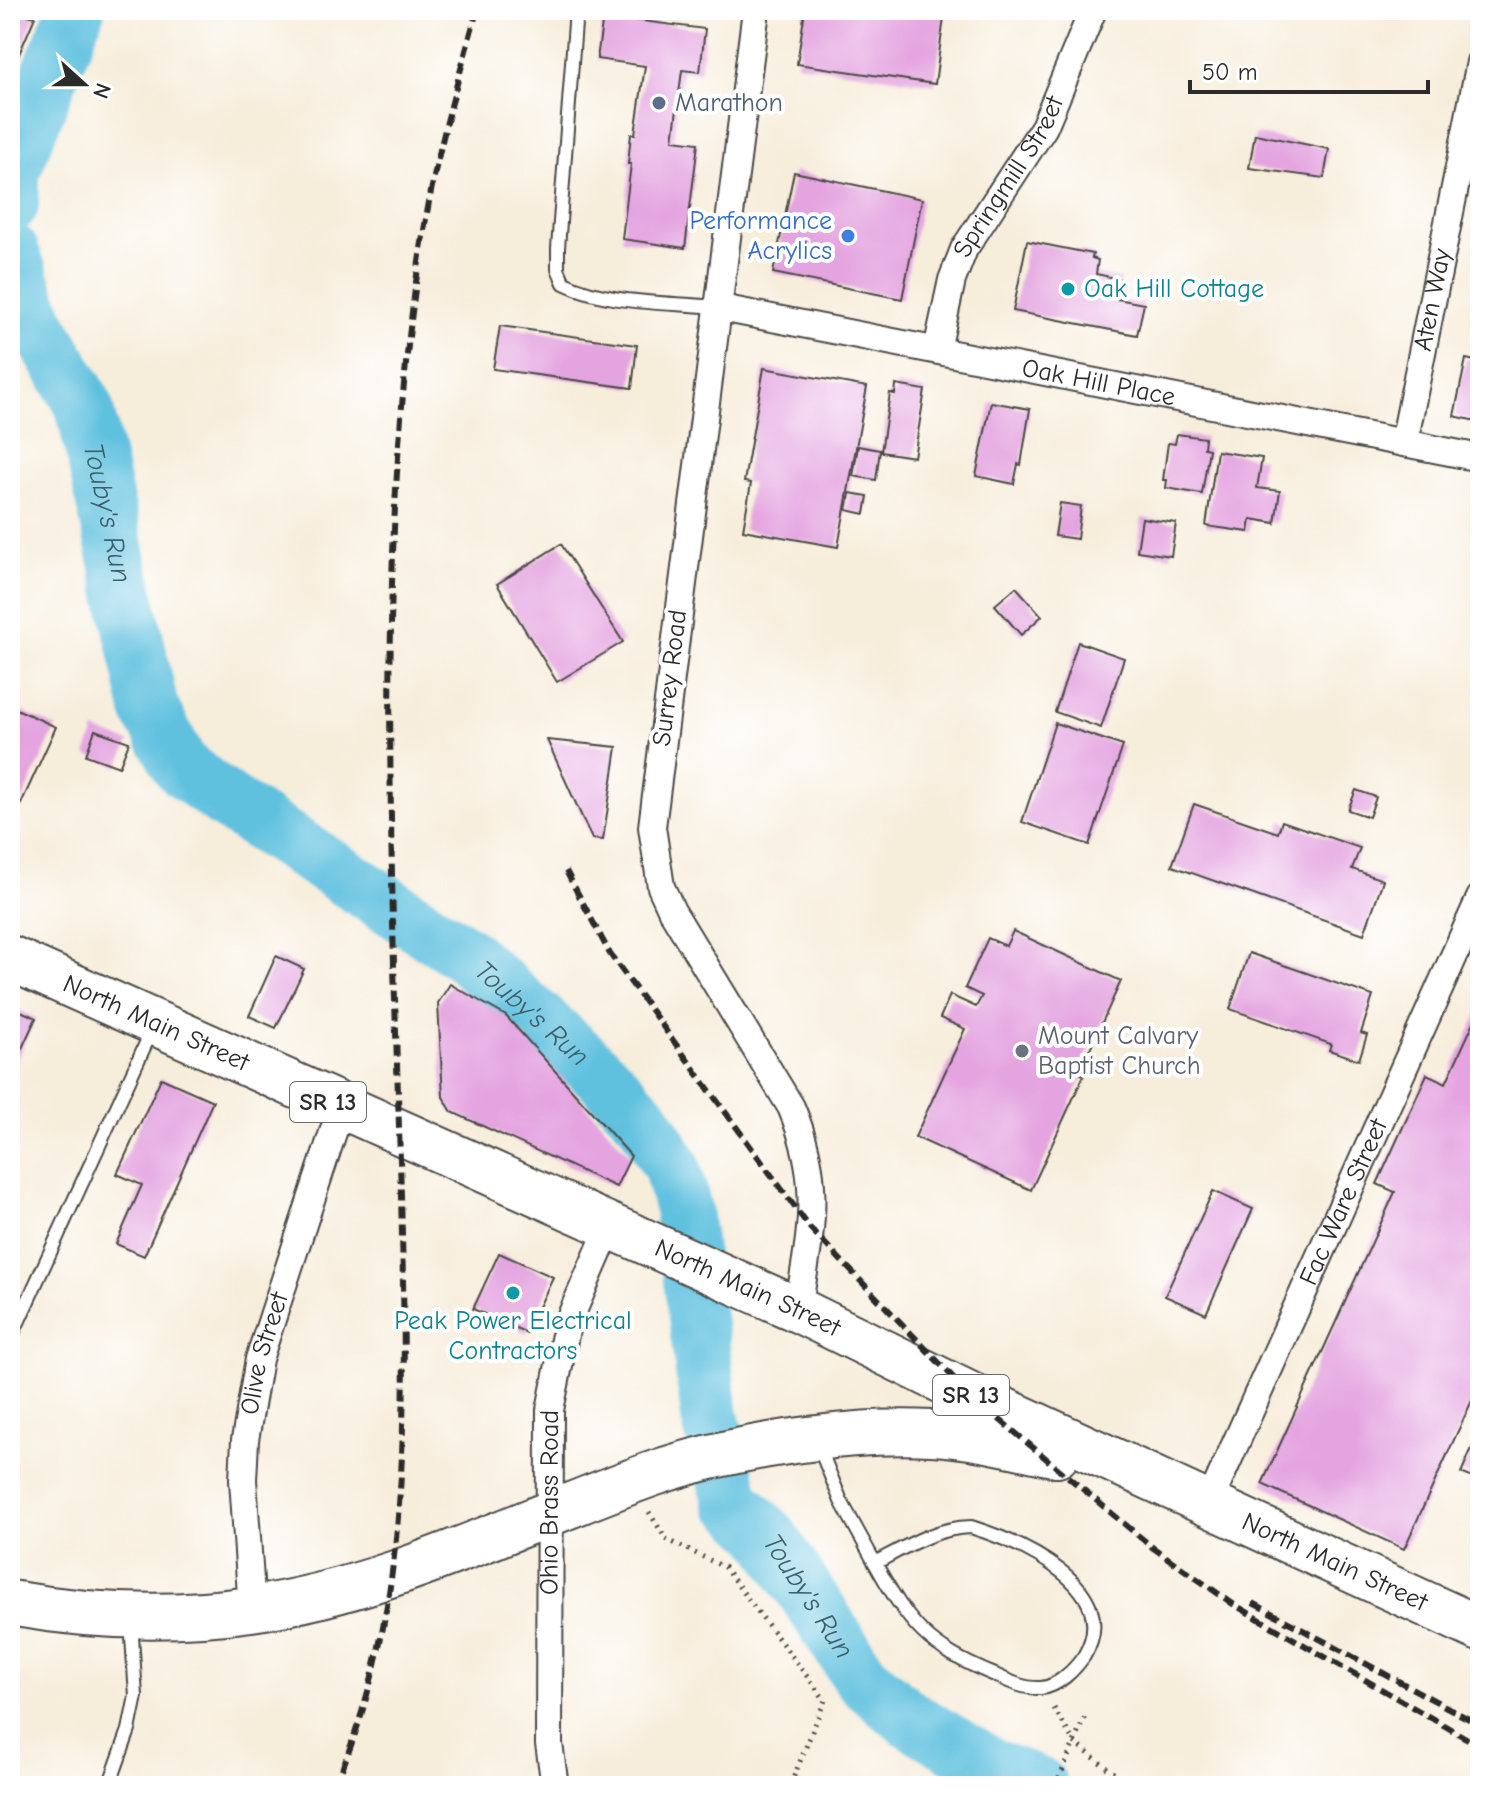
<svg xmlns="http://www.w3.org/2000/svg" width="1490" height="1796" font-family="'Comic Neue',sans-serif">
<style>
.lines{fill:none;stroke-linecap:round;stroke-linejoin:round}
.river{stroke:#61c1df;stroke-width:58}
.building{fill:#e4a4e0}
.service-casing{stroke:#4a4845;stroke-width:16}
.minor-casing{stroke:#4a4845;stroke-width:30}
.trunk-casing{stroke:#4a4845;stroke-width:48}
.path{stroke:#4a4845;stroke-width:5;stroke-dasharray:2 6;stroke-linecap:butt}
.service{stroke:#fff;stroke-width:12}
.minor{stroke:#fff;stroke-width:26}
.trunk{stroke:#fff;stroke-width:44}
.rail{stroke:#2b2b2b;stroke-width:6;stroke-dasharray:12 6;stroke-linecap:butt}
.service-dot{fill:#5c6f8a;stroke:#fff;stroke-width:3}
.shop-dot{fill:#3f7fe0;stroke:#fff;stroke-width:3}
.culture-dot{fill:#0f9aa8;stroke:#fff;stroke-width:3}
.worship-dot{fill:#6b7280;stroke:#fff;stroke-width:3}
.labels{text-anchor:middle;dominant-baseline:central;stroke-width:8;stroke-linejoin:round;paint-order:stroke}
.shield{fill:#fff;stroke:#6b6b6b;stroke-width:2}
.shield-label{font-size:24px;font-weight:bold;fill:#2b2b2b}
.service-label{font-size:26px;fill:#4e5e75;stroke:#fff;text-anchor:start}
.street-label{font-size:26px;fill:#2b2b2b;stroke:#fff}
.shop-label{font-size:26px;fill:#366cbe;stroke:#fff;text-anchor:end}
.culture-label{font-size:26px;fill:#0d838f;stroke:#fff;text-anchor:start}
.worship-label{font-size:26px;fill:#5b616d;stroke:#fff;text-anchor:start}
.water-label{font-size:28px;font-style:italic;fill:#3e606a;stroke:#fff}
</style>
<rect width="100%" height="100%" fill="#fff"/>
<filter id="ink" filterUnits="userSpaceOnUse"><feTurbulence type="fractalNoise" baseFrequency=".0125" numOctaves="2"/><feDisplacementMap in="SourceGraphic" scale="16" xChannelSelector="R" yChannelSelector="G"/><feConvolveMatrix kernelMatrix="1 2 1 2 8 2 1 2 1" color-interpolation-filters="sRGB"/></filter>
<filter id="wash" filterUnits="userSpaceOnUse"><feTurbulence type="fractalNoise" baseFrequency=".006" numOctaves="4" result="noise"/><feDisplacementMap in="SourceGraphic" scale="32" xChannelSelector="R" yChannelSelector="G"/><feGaussianBlur stdDeviation="1.8" result="paint"/><feColorMatrix in="noise" values="0 0 0 0 0 0 0 0 0 0 0 0 0 0 0 0 0 1.4 0 .05"/><feComposite in="paint" operator="in"/></filter>
<g filter="url(#wash)">
<rect width="100%" height="100%" fill="#f7eddb"/>
<g class="lines">
<!-- river -->
<g class="river">
<path d="M 10,204 L 11,172 L 76,10"/>
<path id="s1" d="M 10,251 L 36,321 L 84,405 L 150,709 L 181,767 L 226,801 L 465,954 L 601,1075 L 644,1120 L 672,1167 L 683,1210 L 710,1417 L 732,1500 L 769,1536 L 861,1677 L 908,1718 L 993,1768 L 1039,1786"/>
</g>
</g>
<g id="blocks">
<!-- building -->
<g class="building">
<path d="M 10,10 L 35,17 L 10,75 Z"/>
<path d="M 805,10 L 945,10 L 935,84 L 797,64 Z"/>
<path d="M 603,16 L 705,29 L 700,72 L 682,70 L 673,140 L 698,143 L 685,248 L 622,239 L 631,164 L 628,164 L 631,134 L 635,134 L 645,66 L 597,59 Z"/>
<path d="M 1255,134 L 1329,149 L 1324,178 L 1249,168 Z"/>
<path d="M 794,172 L 922,199 L 902,299 L 773,273 Z"/>
<path d="M 1027,241 L 1093,254 L 1092,258 L 1098,260 L 1096,274 L 1120,279 L 1117,299 L 1144,304 L 1137,335 L 1013,311 Z"/>
<path d="M 500,326 L 637,345 L 632,388 L 493,369 Z"/>
<path d="M 1466,359 L 1480,362 L 1480,422 L 1454,416 Z"/>
<path d="M 764,368 L 867,387 L 838,547 L 743,530 L 751,483 L 744,482 Z"/>
<path d="M 896,385 L 925,390 L 914,457 L 881,452 L 890,393 L 895,394 Z"/>
<path d="M 991,402 L 1030,409 L 1021,465 L 1018,464 L 1014,484 L 976,476 Z"/>
<path d="M 1177,434 L 1205,438 L 1204,448 L 1209,449 L 1202,494 L 1166,488 L 1167,480 L 1163,480 L 1168,443 L 1175,444 Z"/>
<path d="M 858,446 L 880,450 L 876,480 L 853,476 Z"/>
<path d="M 1217,451 L 1262,458 L 1257,488 L 1280,491 L 1275,523 L 1251,519 L 1249,532 L 1206,526 Z"/>
<path d="M 850,493 L 868,496 L 865,514 L 847,510 Z"/>
<path d="M 1060,503 L 1081,506 L 1077,539 L 1055,536 Z"/>
<path d="M 1142,518 L 1176,523 L 1171,556 L 1137,551 Z"/>
<path d="M 561,544 L 623,642 L 557,682 L 497,584 Z"/>
<path d="M 1016,587 L 1042,616 L 1021,635 L 995,605 Z"/>
<path d="M 1078,642 L 1124,658 L 1101,728 L 1055,712 Z"/>
<path d="M 10,706 L 56,727 L 10,828 Z"/>
<path d="M 1055,723 L 1123,746 L 1089,845 L 1022,822 Z"/>
<path d="M 95,730 L 129,742 L 119,767 L 86,755 Z"/>
<path d="M 547,740 L 617,747 L 603,840 L 592,839 Z"/>
<path d="M 1356,790 L 1376,797 L 1369,817 L 1348,810 Z"/>
<path d="M 1194,804 L 1278,833 L 1282,821 L 1360,848 L 1352,869 L 1383,880 L 1364,934 L 1172,866 Z"/>
<path d="M 1013,931 L 1121,981 L 1079,1073 L 1084,1075 L 1031,1190 L 915,1137 L 965,1029 L 940,1018 L 950,995 L 976,1007 L 982,996 L 965,988 L 988,938 L 1006,946 Z"/>
<path d="M 1249,953 L 1373,996 L 1361,1033 L 1367,1035 L 1359,1060 L 1329,1050 L 1331,1044 L 1230,1009 Z"/>
<path d="M 276,956 L 304,969 L 276,1028 L 249,1016 Z"/>
<path d="M 450,984 L 506,1016 L 631,1156 L 616,1187 L 452,1112 L 443,1097 L 438,1003 Z"/>
<path d="M 10,1006 L 36,1018 L 10,1074 Z"/>
<path d="M 1480,1009 L 1480,1383 L 1404,1549 L 1262,1484 L 1395,1192 L 1377,1184 L 1427,1074 L 1446,1083 Z"/>
<path d="M 161,1078 L 213,1101 L 144,1256 L 116,1244 L 142,1185 L 117,1174 Z"/>
<path d="M 1213,1191 L 1253,1209 L 1206,1314 L 1165,1296 Z"/>
<path d="M 499,1253 L 553,1277 L 527,1333 L 473,1309 Z"/>
<path d="M 1480,1430 L 1480,1481 L 1461,1473 Z"/>
</g>
</g>
</g>
<g filter="url(#ink)">
<use href="#blocks" fill-opacity="0" stroke="#4a4845" stroke-width="2"/>
<g class="lines">
<defs>
<g id="service">
<path d="M 576,10 L 558,248 L 558,269 L 564,283 C 609,305 667,302 716,307"/>
<path d="M 10,1340 L 152,1030"/>
<path d="M 819,1447 L 841,1501 L 875,1563"/>
<path d="M 971,1527 C 1022,1543 1125,1588 1084,1656 C 1075,1669 1058,1687 1041,1688 C 1025,1689 1010,1682 995,1675 C 927,1647 910,1626 875,1563 C 907,1546 935,1528 971,1527 Z"/>
<path d="M 109,1786 L 129,1730 L 136,1696 L 131,1622"/>
</g>
<g id="minor">
<path d="M 756,10 L 652,827 L 661,887 L 672,911 L 791,1107 C 824,1184 810,1231 798,1310"/>
<path id="s2" d="M 716,307 L 1480,458"/>
<path id="s3" d="M 937,350 L 952,280 L 964,249 L 1044,127 L 1093,10"/>
<path id="s4" d="M 1404,443 L 1480,62"/>
<path id="s5" d="M 1208,1505 L 1480,898"/>
<path id="s6" d="M 252,1609 L 243,1480 L 245,1440 L 259,1359 L 341,1108"/>
<path id="s7" d="M 555,1786 L 549,1744 L 550,1410 L 567,1325 L 609,1228"/>
</g>
<g id="trunk">
<path id="s8" d="M 10,958 L 798,1310 L 969,1394 L 1480,1629"/>
<path d="M 10,1603 C 89,1617 172,1620 251,1609 C 391,1589 520,1521 652,1474 C 730,1447 850,1428 932,1433 C 974,1435 1017,1446 1057,1455"/>
</g>
</defs>
<!-- service casing -->
<use href="#service" class="service-casing"/>
<!-- minor casing -->
<use href="#minor" class="minor-casing"/>
<!-- trunk casing -->
<use href="#trunk" class="trunk-casing"/>
<!-- path -->
<g class="path">
<path d="M 649,1512 L 666,1539 L 724,1567 L 825,1700 L 790,1786"/>
<path d="M 1054,1708 L 1074,1742 L 1130,1786"/>
<path d="M 1056,1786 L 1085,1716"/>
</g>
<!-- service -->
<use href="#service" class="service"/>
<!-- minor -->
<use href="#minor" class="minor"/>
<!-- trunk -->
<use href="#trunk" class="trunk"/>
<!-- rail -->
<g class="rail">
<path d="M 566,871 L 610,954 L 810,1228 L 969,1394 L 1152,1547 L 1233,1604 L 1480,1746"/>
<path d="M 1253,1603 L 1480,1725"/>
<path d="M 335,1786 C 404,1625 406,1454 403,1282 C 401,1176 397,1071 394,966 C 388,712 383,453 429,202 C 441,137 460,74 477,10"/>
</g>
</g>
</g>
<!-- markers -->
<circle class="service-dot" cx="659" cy="103" r="8"/>
<circle class="shop-dot" cx="848" cy="236" r="8"/>
<g class="culture-dot">
<circle cx="1068" cy="289" r="8"/>
<circle cx="513" cy="1293" r="8"/>
</g>
<circle class="worship-dot" cx="1022" cy="1051" r="8"/>
<g class="labels">
<!-- shield labels -->
<g class="shield">
<rect x="290" y="1082" width="76" height="40" rx="6"/>
<rect x="933" y="1375" width="76" height="40" rx="6"/>
</g>
<g class="shield-label">
<text x="328" y="1102">SR 13</text>
<text x="971" y="1395">SR 13</text>
</g>
<!-- service labels -->
<g class="service-label">
<text x="675" y="103">Marathon</text>
</g>
<!-- street labels -->
<g class="street-label">
<text stroke="none"><textPath href="#s3" startOffset="190">Springmill Street</textPath></text>
<text stroke="none"><textPath href="#s4" startOffset="146">Aten Way</textPath></text>
<text stroke="none"><textPath href="#s2" startOffset="390">Oak Hill Place</textPath></text>
<text transform="translate(670 678) rotate(-83)">Surrey Road</text>
<text stroke="none"><textPath href="#s8" startOffset="160">North Main Street</textPath></text>
<text stroke="none"><textPath href="#s5" startOffset="332">Fac Ware Street</textPath></text>
<text stroke="none"><textPath href="#s8" startOffset="808">North Main Street</textPath></text>
<text stroke="none"><textPath href="#s6" startOffset="258">Olive Street</textPath></text>
<text stroke="none"><textPath href="#s7" startOffset="284">Ohio Brass Road</textPath></text>
<text stroke="none"><textPath href="#s8" startOffset="1456">North Main Street</textPath></text>
</g>
<!-- shop labels -->
<g class="shop-label">
<text x="832" y="221">Performance<tspan x="832" dy="30">Acrylics</tspan></text>
</g>
<!-- culture labels -->
<g class="culture-label">
<text x="1084" y="289">Oak Hill Cottage</text>
<text x="513" y="1321" text-anchor="middle">Peak Power Electrical<tspan x="513" dy="30">Contractors</tspan></text>
</g>
<!-- worship labels -->
<g class="worship-label">
<text x="1038" y="1036">Mount Calvary<tspan x="1038" dy="30">Baptist Church</tspan></text>
</g>
<!-- water labels -->
<g class="water-label">
<text stroke="none"><textPath href="#s1" startOffset="282">Touby's Run</textPath></text>
<text stroke="none"><textPath href="#s1" startOffset="978">Touby's Run</textPath></text>
<text stroke="none"><textPath href="#s1" startOffset="1650">Touby's Run</textPath></text>
</g>
</g>
<!-- margin -->
<rect width="1490" height="1796" fill="none" stroke="#fff" stroke-width="40"/>
<!-- north arrow -->
<g transform="translate(84 84) rotate(111)" stroke="#ffffff" stroke-width="6" paint-order="stroke">
<path d="M0-6L14 30L0 20L-14 30Z" fill="#2b2b2b"/>
<text y="-12" font-size="22" font-weight="bold" text-anchor="middle" fill="#2b2b2b">N</text>
</g>
<!-- scale -->
<path d="M1190 80v12h238v-12" fill="none" stroke="#2b2b2b" stroke-width="4"/>
<text x="1202" y="80" font-size="24" fill="#2b2b2b" stroke="#ffffff" stroke-width="6" paint-order="stroke">50 m</text>
</svg>
